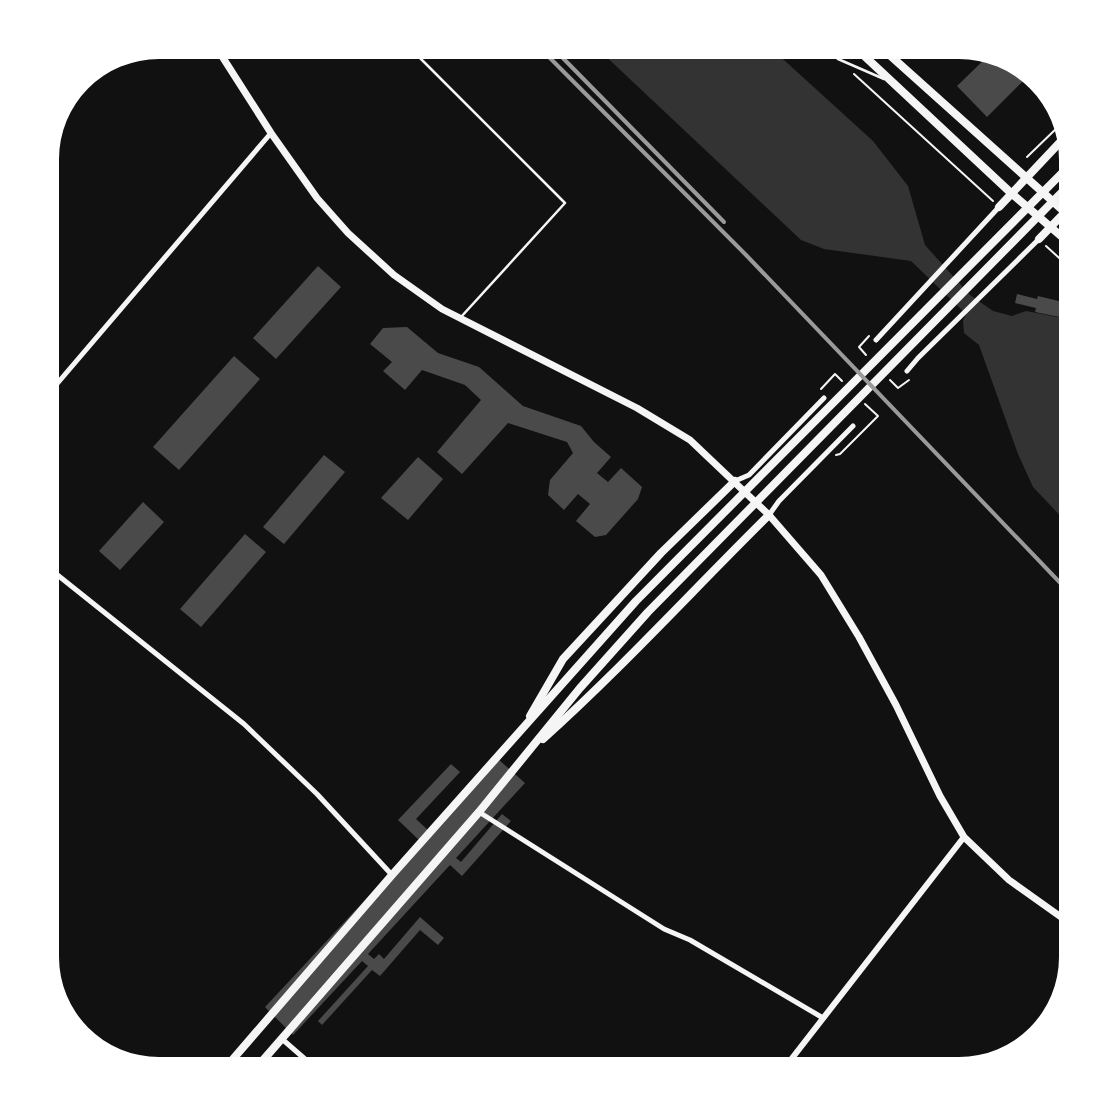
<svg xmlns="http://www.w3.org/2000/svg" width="1118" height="1116" font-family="'PT Sans Narrow',sans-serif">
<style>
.water{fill:#333}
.building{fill:#4a4a4a}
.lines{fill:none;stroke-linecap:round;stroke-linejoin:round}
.path{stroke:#f5f5f5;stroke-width:2}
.service{stroke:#f5f5f5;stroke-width:2.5}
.minor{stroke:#f5f5f5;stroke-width:5}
.tertiary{stroke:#f5f5f5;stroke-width:6}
.secondary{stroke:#f5f5f5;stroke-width:7}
.primary{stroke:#f5f5f5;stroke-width:8}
.rail{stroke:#9a9a9a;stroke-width:4}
</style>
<rect width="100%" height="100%" fill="#111"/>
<!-- water -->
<path class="water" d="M 599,50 L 773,50 L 873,141 L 908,186 L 925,245 L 970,295 L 993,311 L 1012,316 L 1026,311 L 1068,319 L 1068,524 L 1033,487 L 1018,454 L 979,345 L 964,333 L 963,321 L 966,314 L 911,261 L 824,249 L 801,240 Z"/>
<!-- building -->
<g class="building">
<path d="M 988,56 L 1002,60 L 1023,81 L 987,117 L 957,86 Z"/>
<path d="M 318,266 L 341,287 L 276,359 L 253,338 Z"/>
<path d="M 1017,294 L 1037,299 L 1038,296 L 1067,303 L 1068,315 L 1065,318 L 1035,312 L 1036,308 L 1015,303 Z"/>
<path d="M 407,327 L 438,353 L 479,367 L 523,406 L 581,426 L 594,442 L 611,457 L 597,473 L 608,482 L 621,468 L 642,487 L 638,499 L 606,535 L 595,537 L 576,521 L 590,504 L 578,494 L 564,510 L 548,495 L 550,480 L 573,453 L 567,442 L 508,423 L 462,474 L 437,452 L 481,400 L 465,385 L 422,370 L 405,390 L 383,371 L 392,362 L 370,344 L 383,328 Z"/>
<path d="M 234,356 L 260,379 L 179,470 L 153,447 Z"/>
<path d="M 324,455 L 345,472 L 284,544 L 263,527 Z"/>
<path d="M 418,457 L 443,479 L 408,520 L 381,498 Z"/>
<path d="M 143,502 L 164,522 L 120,570 L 99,551 Z"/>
<path d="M 245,534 L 266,552 L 201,627 L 180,609 Z"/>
<path d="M 498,759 L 525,783 L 456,858 L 461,862 L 502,814 L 511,821 L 462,876 L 450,865 L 368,954 L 374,959 L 379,954 L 384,959 L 420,917 L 444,938 L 438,945 L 420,930 L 380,976 L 372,970 L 322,1025 L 318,1021 L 368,966 L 362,961 L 293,1035 L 265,1007 L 420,841 L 398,820 L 451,764 L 460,772 L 416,819 L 429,831 Z"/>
</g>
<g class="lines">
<!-- path -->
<g class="path">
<path d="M 854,74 L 993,201"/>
<path d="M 1027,157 L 1061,124"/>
<path d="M 1046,246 L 1068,266"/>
<path d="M 866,355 L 859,347 L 869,336"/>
<path d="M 890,380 L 898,388 L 909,380"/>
<path d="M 821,389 L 835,374 L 842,381"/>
<path d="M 836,455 L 840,454 L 878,416 L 865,404"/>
</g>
<!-- service -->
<g class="service">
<path d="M 412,50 L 565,203 L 461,317"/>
<path d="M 828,50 L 838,59 L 884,79"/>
<path d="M 892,50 L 897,58"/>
</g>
<!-- minor -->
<g class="minor">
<path d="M 876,340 L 999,207"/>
<path d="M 907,371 L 918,358 L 1039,239"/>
<path d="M 50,392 L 271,133"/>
<path d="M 735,481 L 749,475 L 824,398"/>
<path d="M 769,515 L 779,501 L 853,426"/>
<path d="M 50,569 L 244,724 L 317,794 L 392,875"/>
<path d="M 479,812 L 664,929 L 690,940 L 823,1018"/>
<path d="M 282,1039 L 313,1066"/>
</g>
<!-- tertiary -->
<path class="tertiary" d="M 786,1066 L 964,837"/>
<!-- secondary -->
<path class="secondary" d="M 218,50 L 271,133 L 317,198 L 348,233 L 394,275 L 442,309 L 637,408 L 690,440 L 769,515 L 821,575 L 859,637 L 896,705 L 940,796 L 964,837 L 1009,880 L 1068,922"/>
<!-- primary -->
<g class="primary">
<path d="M 858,50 L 1011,193 L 1068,242"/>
<path d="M 884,50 L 1068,215"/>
<path d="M 999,207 L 1064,138"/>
<path d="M 1039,239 L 1068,209"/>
<path d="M 530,716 L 563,659 L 661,553 L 735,481"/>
<path d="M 543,739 C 622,668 694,589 769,515"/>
<path d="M 227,1066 L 392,875 L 636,601 L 1068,167"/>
<path d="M 258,1066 L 479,812 L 580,688 L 648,612 L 1068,186"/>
</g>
<!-- rail -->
<g class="rail">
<path d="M 542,50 L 747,256 L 1068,591"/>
<path d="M 555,50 L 724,222"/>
</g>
</g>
<!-- crop -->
<path d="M0 0H1118V1116H0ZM159 59H959A100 100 0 0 1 1059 159V957A100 100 0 0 1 959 1057H159A100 100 0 0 1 59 957V159A100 100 0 0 1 159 59Z" fill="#fff" fill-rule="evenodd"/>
</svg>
